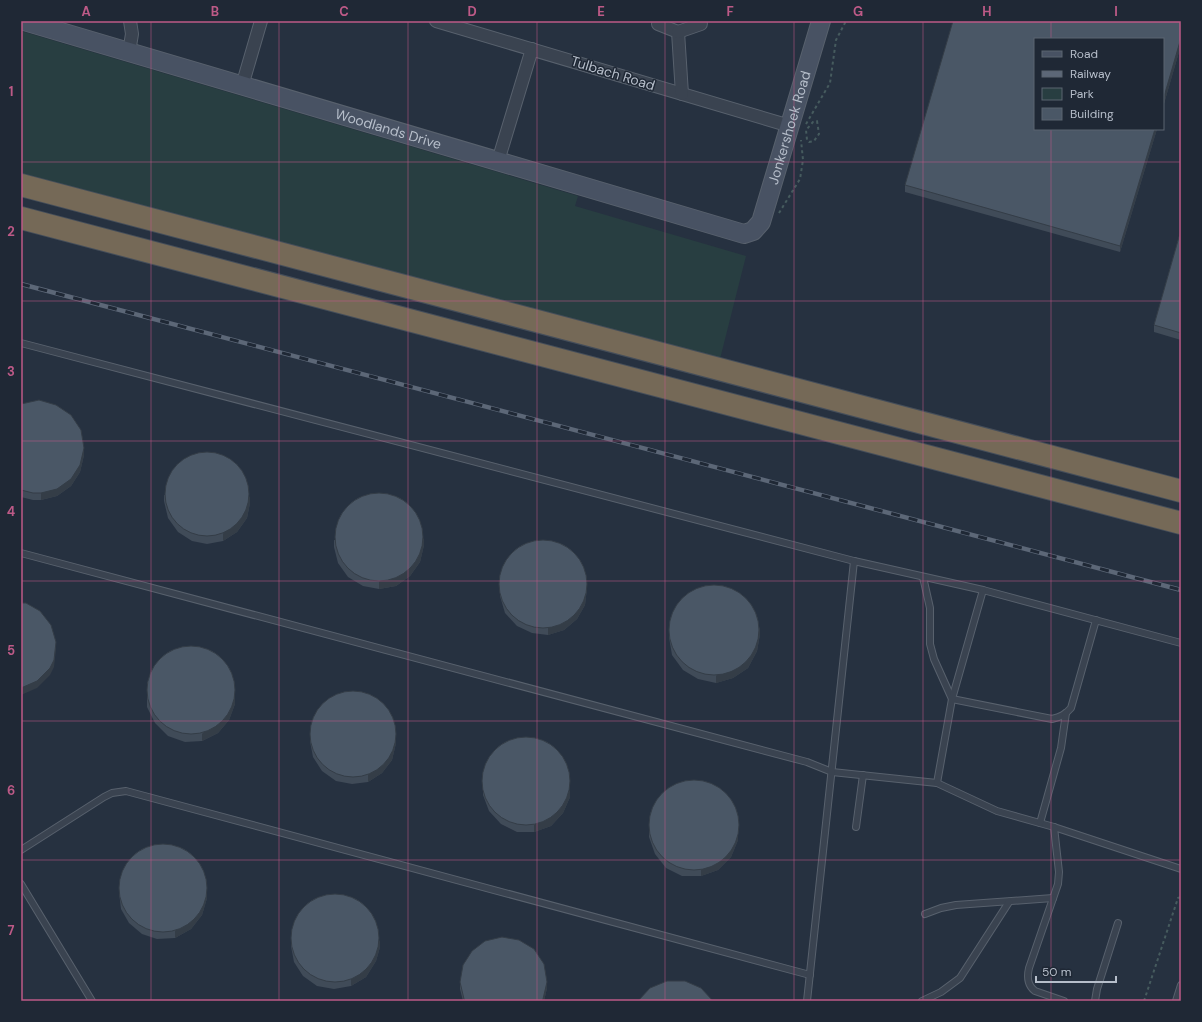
<svg xmlns="http://www.w3.org/2000/svg" width="1202" height="1022" font-family="'DM Sans',sans-serif">
<style>
.green{fill:#283e41}
.lines{fill:none;stroke-linecap:round;stroke-linejoin:round}
.lane-casing{stroke:#58616d;stroke-width:8}
.street-casing{stroke:#58616d;stroke-width:14}
.secondary-casing{stroke:#58616d;stroke-width:20}
.highway-casing{stroke:#454e5a;stroke-width:24}
.path{stroke:#465b5e;stroke-width:2;stroke-dasharray:3 3;stroke-linecap:butt}
.lane{stroke:#3a4350;stroke-width:6}
.street{stroke:#3a4350;stroke-width:12}
.secondary{stroke:#485263;stroke-width:18}
.highway{stroke:#756957;stroke-width:22}
.rail-casing{stroke:#5c6777;stroke-width:4.5}
.rail{stroke:#1f2835;stroke-width:3;stroke-dasharray:9;stroke-linecap:butt}
.wall{fill:#404b58}
.shaded-wall{fill:#343d47}
.building{fill:#4a5766;stroke:#343d47}
.grid{fill:none;stroke:#bd5a87;stroke-width:1;stroke-opacity:0.55}
.labels{text-anchor:middle;dominant-baseline:central;stroke-width:3;stroke-linejoin:round;paint-order:stroke}
.street-label{font-size:14px;fill:#b6beca;stroke:#1f2835}
.neatline{fill:none;stroke:#bd5a87;stroke-width:1.5}
.grid-label{font-size:13px;text-anchor:middle;font-weight:bold;fill:#bd5a87}
</style>
<rect width="100%" height="100%" fill="#263140"/>
<!-- green -->
<path class="green" d="M 21,31 L 578,196 L 575,206 L 746,256 L 720,359 L 21,174 Z"/>
<g class="lines">
<defs>
<g id="lane">
<path d="M 21,343 L 854,561 L 983,590 L 1181,643"/>
<path d="M 21,553 L 807,762 L 832,772 L 937,783 L 997,811 L 1054,827 L 1181,869"/>
<path d="M 923,577 L 930,608 L 930,644 L 934,659 L 952,699 L 1052,719 C 1060,717 1065,715 1071,708 L 1096,620"/>
<path d="M 937,783 L 952,699 L 983,590"/>
<path d="M 1040,823 L 1061,748 L 1066,713"/>
<path d="M 856,827 L 863,775"/>
<path d="M 1054,827 L 1059,872 L 1058,884 L 1029,968 C 1027,977 1027,985 1035,991 L 1064,1001"/>
<path d="M 21,850 L 104,797 L 112,793 L 126,791 L 810,975"/>
<path d="M 21,884 L 92,1001"/>
<path d="M 925,914 L 941,908 L 956,905 L 1053,898"/>
<path d="M 807,1001 L 854,561"/>
<path d="M 922,1001 L 941,992 L 960,978 L 1009,902"/>
<path d="M 1095,1001 L 1097,989 L 1118,923"/>
<path d="M 1176,1001 L 1181,985"/>
</g>
<g id="street">
<path d="M 436,21 L 790,126"/>
<path d="M 658,24 L 678,32 L 682,94"/>
<path d="M 678,32 L 701,24"/>
<path d="M 129,52 L 132,34 L 130,21"/>
<path d="M 242,86 L 261,21"/>
<path d="M 498,161 L 532,49"/>
</g>
<g id="secondary">
<path id="s1" d="M 24,21 L 744,234 L 753,231 L 761,222 L 821,21"/>
</g>
<g id="highway">
<path d="M 21,185 L 1181,491"/>
<path d="M 21,218 L 1181,523"/>
</g>
</defs>
<!-- lane casing -->
<use href="#lane" class="lane-casing"/>
<!-- street casing -->
<use href="#street" class="street-casing"/>
<!-- secondary casing -->
<use href="#secondary" class="secondary-casing"/>
<!-- highway casing -->
<use href="#highway" class="highway-casing"/>
<!-- path -->
<g class="path">
<path d="M 817,121 L 819,134 L 814,141 L 809,142 L 807,140 L 806,130 L 813,122 Z"/>
<path d="M 806,124 L 830,83 L 836,40 L 846,21"/>
<path d="M 779,213 L 800,179 L 803,160 L 801,140"/>
<path d="M 1144,1001 L 1178,898 L 1181,897"/>
</g>
<!-- lane -->
<use href="#lane" class="lane"/>
<!-- street -->
<use href="#street" class="street"/>
<!-- secondary -->
<use href="#secondary" class="secondary"/>
<!-- highway -->
<use href="#highway" class="highway"/>
<defs>
<path id="rail" d="M 21,284 L 1181,590"/>
</defs>
<!-- rail casing -->
<use href="#rail" class="rail-casing"/>
<!-- rail -->
<use href="#rail" class="rail"/>
</g>
<!-- wall -->
<g class="wall">
<path d="M 1181,21 L 1181,45 L 1163,107 L 1035,129 L 1157,129 L 1120,252 L 905,192 L 905,185 Z"/>
<path d="M 1181,230 L 1181,340 L 1154,332 L 1154,325 Z"/>
<path d="M 21,404 L 84,455 L 80,472 L 71,486 L 57,496 L 41,500 L 33,500 L 21,497 Z"/>
<path d="M 164,495 L 250,503 L 247,518 L 237,532 L 223,541 L 207,544 L 192,541 L 178,532 L 168,518 L 164,501 Z"/>
<path d="M 334,540 L 424,545 L 420,562 L 410,576 L 396,586 L 379,589 L 363,586 L 348,577 L 338,563 L 334,547 Z"/>
<path d="M 587,588 L 585,605 L 577,619 L 564,630 L 548,635 L 532,633 L 517,626 L 505,613 L 500,596 L 500,589 Z"/>
<path d="M 669,631 L 760,634 L 757,651 L 748,668 L 733,678 L 716,683 L 698,679 L 683,670 L 672,655 L 669,637 Z"/>
<path d="M 147,682 L 235,704 L 229,720 L 218,733 L 202,741 L 185,742 L 168,736 L 155,723 L 147,707 Z"/>
<path d="M 310,734 L 396,743 L 392,760 L 382,773 L 368,782 L 352,784 L 336,781 L 322,771 L 313,757 L 310,741 Z"/>
<path d="M 483,788 L 570,797 L 563,813 L 551,826 L 534,832 L 517,832 L 501,824 L 489,811 L 483,795 Z"/>
<path d="M 649,830 L 738,840 L 731,857 L 718,870 L 701,876 L 682,876 L 666,868 L 655,854 L 649,837 Z"/>
<path d="M 119,885 L 207,898 L 202,915 L 191,929 L 175,938 L 157,939 L 142,934 L 129,923 L 121,909 L 119,892 Z"/>
<path d="M 291,939 L 380,947 L 376,961 L 366,977 L 351,986 L 334,989 L 317,986 L 303,976 L 294,962 L 291,946 Z"/>
<path d="M 460,982 L 547,988 L 544,1001 L 463,1001 L 460,989 Z"/>
</g>
<!-- shaded-wall -->
<g class="shaded-wall">
<path d="M 1181,38 L 1181,45 L 1163,107 L 1163,100 Z"/>
<path d="M 1155,129 L 1157,129 L 1120,252 L 1120,246 Z"/>
<path d="M 84,448 L 84,455 L 80,472 L 71,486 L 57,496 L 41,500 L 41,493 Z"/>
<path d="M 250,496 L 250,503 L 247,518 L 237,532 L 223,541 L 223,534 Z"/>
<path d="M 424,538 L 424,545 L 420,562 L 410,576 L 396,586 L 379,589 L 379,582 Z"/>
<path d="M 587,581 L 587,588 L 585,605 L 577,619 L 564,630 L 548,635 L 548,628 Z"/>
<path d="M 760,627 L 760,634 L 757,651 L 748,668 L 733,678 L 716,683 L 716,676 Z"/>
<path d="M 56,642 L 56,649 L 54,667 L 50,675 L 37,688 L 21,695 L 21,688 Z"/>
<path d="M 235,697 L 235,704 L 229,720 L 218,733 L 202,741 L 202,734 Z"/>
<path d="M 396,736 L 396,743 L 392,760 L 382,773 L 368,782 L 368,775 Z"/>
<path d="M 570,790 L 570,797 L 563,813 L 551,826 L 534,832 L 534,825 Z"/>
<path d="M 738,833 L 738,840 L 731,857 L 718,870 L 701,876 L 701,870 Z"/>
<path d="M 207,891 L 207,898 L 202,915 L 191,929 L 175,938 L 175,931 Z"/>
<path d="M 380,940 L 380,947 L 376,961 L 366,977 L 351,986 L 351,979 Z"/>
<path d="M 547,982 L 547,988 L 544,1001 L 541,1001 Z"/>
</g>
<!-- building -->
<g class="building">
<path d="M 953,21 L 1181,21 L 1181,38 L 1163,100 L 1163,39 L 1035,39 L 1035,129 L 1155,129 L 1120,246 L 905,185 Z"/>
<path d="M 1181,230 L 1181,333 L 1154,325 Z"/>
<path d="M 39,400 L 56,405 L 71,415 L 81,430 L 84,448 L 80,465 L 71,479 L 57,489 L 41,493 L 33,493 L 21,490 L 21,404 Z"/>
<circle cx="207" cy="494" r="42"/>
<circle cx="379" cy="537" r="44"/>
<circle cx="543" cy="584" r="44"/>
<circle cx="714" cy="630" r="45"/>
<path d="M 21,603 L 26,603 L 40,611 L 51,625 L 56,642 L 54,660 L 50,668 L 37,681 L 21,688 Z"/>
<circle cx="191" cy="690" r="44"/>
<circle cx="353" cy="734" r="43"/>
<circle cx="526" cy="781" r="44"/>
<circle cx="694" cy="825" r="45"/>
<circle cx="163" cy="888" r="44"/>
<circle cx="335" cy="938" r="44"/>
<path d="M 502,937 L 519,940 L 534,949 L 544,964 L 547,982 L 543,999 L 541,1001 L 466,1001 L 464,999 L 460,982 L 463,965 L 472,951 L 485,941 Z"/>
<path d="M 667,981 L 685,981 L 701,988 L 713,1001 L 638,1001 L 650,988 Z"/>
</g>
<!-- grid -->
<path class="grid" d="M 151,21 L 151,1001M 279,21 L 279,1001M 408,21 L 408,1001M 537,21 L 537,1001M 665,21 L 665,1001M 794,21 L 794,1001M 923,21 L 923,1001M 1051,21 L 1051,39M 1051,129 L 1051,1001M 21,162 L 1181,162M 21,301 L 1181,301M 21,441 L 1181,441M 21,581 L 1181,581M 21,721 L 1181,721M 21,860 L 1181,860"/>
<g class="labels">
<!-- street labels -->
<g class="street-label">
<text transform="translate(613 73) rotate(17)">Tulbach Road</text>
<text stroke="none"><textPath href="#s1" startOffset="871">Jonkershoek Road</textPath></text>
<text stroke="none"><textPath href="#s1" startOffset="380">Woodlands Drive</textPath></text>
</g>
</g>
<!-- border -->
<rect width="1202" height="1022" fill="none" stroke="#1f2835" stroke-width="44"/>
<!-- legend -->
<rect x="1034" y="38" width="130" height="92" fill="#1f2835" stroke="#5b6471"/>
<rect x="1042" y="51" width="20" height="6" fill="#485263" stroke="#5b6471"/>
<text x="1070" y="58" font-size="12" fill="#b6beca">Road</text>
<rect x="1042" y="71" width="20" height="6" fill="#5c6777" stroke="#5b6471"/>
<text x="1070" y="78" font-size="12" fill="#b6beca">Railway</text>
<rect x="1042" y="88" width="20" height="12" fill="#283e41" stroke="#5b6471"/>
<text x="1070" y="98" font-size="12" fill="#b6beca">Park</text>
<rect x="1042" y="108" width="20" height="12" fill="#4a5766" stroke="#5b6471"/>
<text x="1070" y="118" font-size="12" fill="#b6beca">Building</text>
<!-- scale -->
<path d="M1036 976v6h80v-6" fill="none" stroke="#b6beca" stroke-width="2"/>
<text x="1042" y="976" font-size="12" fill="#b6beca" stroke="#1f2835" stroke-width="3" paint-order="stroke">50 m</text>
<rect x="22" y="22" width="1158" height="978" class="neatline"/>
<g class="grid-label">
<text x="86" y="16">A</text>
<text x="215" y="16">B</text>
<text x="344" y="16">C</text>
<text x="472" y="16">D</text>
<text x="601" y="16">E</text>
<text x="730" y="16">F</text>
<text x="858" y="16">G</text>
<text x="987" y="16">H</text>
<text x="1116" y="16">I</text>
<text x="11" y="96">1</text>
<text x="11" y="236">2</text>
<text x="11" y="376">3</text>
<text x="11" y="516">4</text>
<text x="11" y="655">5</text>
<text x="11" y="795">6</text>
<text x="11" y="935">7</text>
</g>
</svg>
